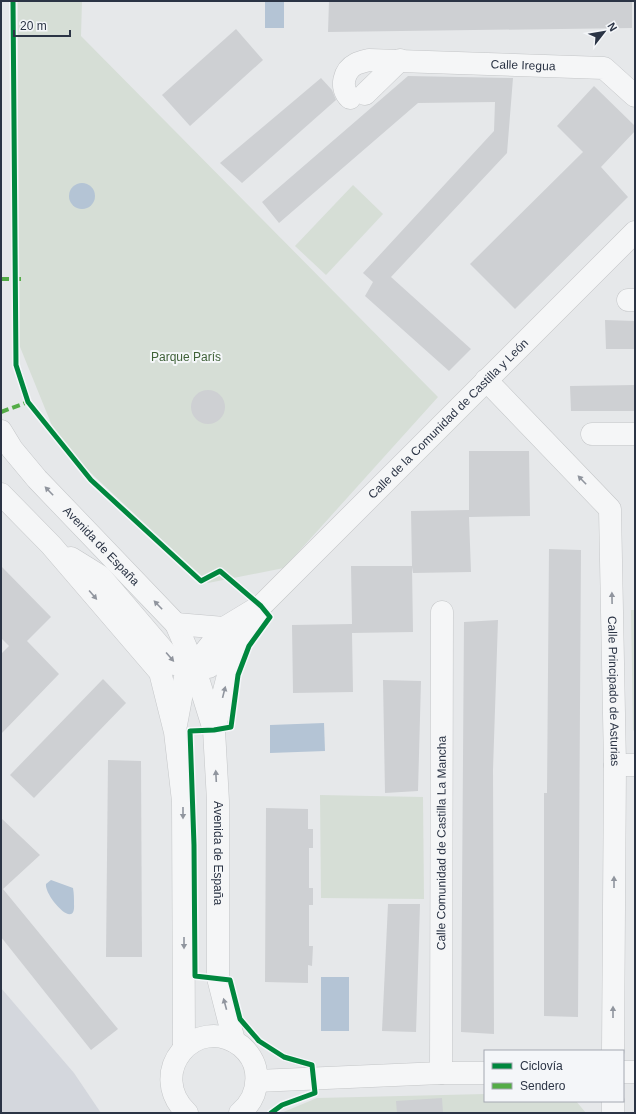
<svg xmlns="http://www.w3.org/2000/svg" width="636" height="1114" font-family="Arial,sans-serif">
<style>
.built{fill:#d4d7dd}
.green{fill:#d6ded6}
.water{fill:#b4c4d5}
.building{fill:#ced0d3}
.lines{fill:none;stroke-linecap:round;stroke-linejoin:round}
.minor-casing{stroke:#c4c6c8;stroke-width:23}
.minor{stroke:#f5f6f7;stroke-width:22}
.quiet{stroke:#54ac47;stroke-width:4;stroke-dasharray:8 4;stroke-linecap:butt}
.cycleway-casing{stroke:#f4f6f9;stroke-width:8}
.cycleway{stroke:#00873e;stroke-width:5}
.oneway{fill:#90959e}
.labels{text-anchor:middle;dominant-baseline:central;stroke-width:4;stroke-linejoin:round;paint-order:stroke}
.street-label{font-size:12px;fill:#2b3445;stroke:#f4f6f9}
.park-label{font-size:12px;fill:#3f6138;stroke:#f4f6f9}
</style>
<rect width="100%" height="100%" fill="#e6e8ea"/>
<!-- built -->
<path class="built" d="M 1,988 L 74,1073 L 101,1113 L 1,1113 Z"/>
<!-- green -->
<g class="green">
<path d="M 18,1 L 82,1 L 81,36 L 438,397 L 284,568 L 208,583 L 59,443 L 18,342 Z"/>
<path d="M 353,185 L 383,214 L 326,275 L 295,246 Z"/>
<path d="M 631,610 L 635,610 L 635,732 L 633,730 Z"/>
<path d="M 320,795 L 423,797 L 424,899 L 321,898 Z"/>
<path d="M 485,1094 L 485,1101 L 576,1101 L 586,1113 L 281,1113 L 317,1098 Z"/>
</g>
<!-- water -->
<g class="water">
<rect x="265" y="1" width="19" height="27"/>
<circle cx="82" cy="196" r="13"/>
<path d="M 324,723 L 325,751 L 270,753 L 270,725 Z"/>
<path d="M 51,880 L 73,888 C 74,893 74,899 74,904 C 76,932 44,895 46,884 Z"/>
<rect x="321" y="977" width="28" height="54"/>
</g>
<!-- building -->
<g class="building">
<path d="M 329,1 L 632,1 L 632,28 L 328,32 Z"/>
<path d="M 236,29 L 263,60 L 190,126 L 162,95 Z"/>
<path d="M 408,76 L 513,78 L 507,153 L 391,277 L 471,349 L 449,371 L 365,296 L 373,282 L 363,273 L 494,131 L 495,102 L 418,103 L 279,223 L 262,202 Z"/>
<path d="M 321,78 L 332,90 L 336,100 L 242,183 L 220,163 Z"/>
<path d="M 594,86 L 635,126 L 635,131 L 601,167 L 628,197 L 515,309 L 470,264 L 583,152 L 557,126 Z"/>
<path d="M 605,320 L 635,321 L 635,349 L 606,349 Z"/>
<path d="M 635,385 L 635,411 L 571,411 L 570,386 Z"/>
<circle cx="208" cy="407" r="17"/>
<path d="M 469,451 L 529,451 L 530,516 L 469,517 L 471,572 L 413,573 L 412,567 L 413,632 L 352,633 L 353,692 L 293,693 L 292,625 L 352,624 L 351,566 L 412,566 L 411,511 L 469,510 Z"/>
<path d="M 549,549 L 581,550 L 578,1017 L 544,1016 L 544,793 L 547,793 Z"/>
<path d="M 1,566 L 51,617 L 27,641 L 59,674 L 1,734 L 1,654 L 9,646 L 1,638 Z"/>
<path d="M 498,620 L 493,770 L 494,1034 L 461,1032 L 464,622 Z"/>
<path d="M 103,679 L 126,703 L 34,798 L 10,775 Z"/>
<path d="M 383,680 L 421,681 L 418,791 L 385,793 Z"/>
<path d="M 108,760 L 141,761 L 142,957 L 106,957 Z"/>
<path d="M 266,808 L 308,809 L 308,829 L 313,829 L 313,848 L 309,848 L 309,888 L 313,888 L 313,905 L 309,905 L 309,946 L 313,946 L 312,966 L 308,965 L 308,983 L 265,982 Z"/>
<path d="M 1,818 L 40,855 L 3,889 L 118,1029 L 91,1050 L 1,937 Z"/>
<path d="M 388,904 L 420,904 L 416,1032 L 382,1031 Z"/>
<path d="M 442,1098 L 443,1113 L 397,1113 L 396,1101 Z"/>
</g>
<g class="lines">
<defs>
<g id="minor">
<path d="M 365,94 L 400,60"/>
<path id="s1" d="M 350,98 C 339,88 344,70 356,64 C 360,62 365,61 369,60 L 604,68 L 635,96"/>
<path d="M 628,300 L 635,300"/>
<path id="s2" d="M 486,380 L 610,509 L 615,765 L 613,1051"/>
<path id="s3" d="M 1,431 L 12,449 L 37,479 L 176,624 L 194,666 L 214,730 L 218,801 L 218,978 L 234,1041"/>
<path d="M 592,434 L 635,434"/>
<path d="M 1,494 L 51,545 L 160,672 L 175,732 L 183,801 L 184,1048"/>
<path d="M 71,558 L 100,576 L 175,664 L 209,667 L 236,644"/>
<path d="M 176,624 L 224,628"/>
<path d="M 176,725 L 185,677 L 224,628 L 257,608"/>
<path id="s4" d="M 214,730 L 236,644 L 261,606 L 635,232"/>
<path d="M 615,765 L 635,765"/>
<path d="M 623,1072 L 635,1072"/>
<path id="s5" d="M 441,1073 L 442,612"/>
<path d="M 257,1081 L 441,1073 L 485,1073"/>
<path d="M 613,1101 L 613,1113"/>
<path d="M 187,1113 C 145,1073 196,1012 241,1046 C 248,1052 255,1062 256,1072 C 258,1088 253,1102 240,1113"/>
</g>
</defs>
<!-- minor casing -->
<use href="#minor" class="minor-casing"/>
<!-- minor -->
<use href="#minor" class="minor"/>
<!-- quiet -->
<g class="quiet">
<path d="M 1,279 L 24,279"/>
<path d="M 1,412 L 28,402"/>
</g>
<defs>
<path id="cycleway" d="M 13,1 L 16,365 L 28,402 L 91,480 L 201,581 L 220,571 L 261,606 L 270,617 L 249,646 L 238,675 L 231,727 L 214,730 L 190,731 L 194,845 L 195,976 L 230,980 L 240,1019 L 259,1041 L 284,1057 L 312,1065 L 315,1093 L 282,1105 L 271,1113"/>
</defs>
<!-- cycleway casing -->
<use href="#cycleway" class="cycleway-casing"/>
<!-- cycleway -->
<use href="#cycleway" class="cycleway"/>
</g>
<!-- one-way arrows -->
<defs><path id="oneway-solid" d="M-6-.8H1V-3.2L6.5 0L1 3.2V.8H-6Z"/></defs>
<g class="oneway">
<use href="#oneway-solid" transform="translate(582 480) rotate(-134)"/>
<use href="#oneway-solid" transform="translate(49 491) rotate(-134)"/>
<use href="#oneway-solid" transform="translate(93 595) rotate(49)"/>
<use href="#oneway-solid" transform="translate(612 598) rotate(-91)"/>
<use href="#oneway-solid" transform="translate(158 605) rotate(-134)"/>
<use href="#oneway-solid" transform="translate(170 657) rotate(49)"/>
<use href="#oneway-solid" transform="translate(224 692) rotate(-76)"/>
<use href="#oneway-solid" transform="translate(216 776) rotate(-93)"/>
<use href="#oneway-solid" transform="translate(183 813) rotate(90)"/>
<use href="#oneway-solid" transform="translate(614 882) rotate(-90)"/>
<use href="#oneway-solid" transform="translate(184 943) rotate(90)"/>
<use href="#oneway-solid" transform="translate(225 1004) rotate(-105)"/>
<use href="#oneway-solid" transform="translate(613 1012) rotate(-90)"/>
</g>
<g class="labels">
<!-- street labels -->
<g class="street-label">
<text stroke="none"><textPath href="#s1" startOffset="208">Calle Iregua</textPath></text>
<text stroke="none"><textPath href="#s4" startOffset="399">Calle de la Comunidad de Castilla y León</textPath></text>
<text stroke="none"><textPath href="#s3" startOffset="153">Avenida de España</textPath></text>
<text stroke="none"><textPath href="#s2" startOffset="361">Calle Principado de Asturias</textPath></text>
<text stroke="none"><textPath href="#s5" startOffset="230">Calle Comunidad de Castilla La Mancha</textPath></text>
<text stroke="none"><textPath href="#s3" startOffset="497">Avenida de España</textPath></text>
</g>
<!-- park labels -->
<g class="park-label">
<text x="186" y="357">Parque París</text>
</g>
</g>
<!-- border -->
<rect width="636" height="1114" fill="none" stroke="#2b3445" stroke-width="4"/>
<!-- legend -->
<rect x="484" y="1050" width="140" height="52" fill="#f4f6f9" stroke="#a4a8b1"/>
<rect x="492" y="1063" width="20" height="6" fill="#00873e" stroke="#a4a8b1"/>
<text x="520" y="1070" font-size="12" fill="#2b3445">Ciclovía</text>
<rect x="492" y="1083" width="20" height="6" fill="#54ac47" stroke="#a4a8b1"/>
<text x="520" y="1090" font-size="12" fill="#2b3445">Sendero</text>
<!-- north arrow -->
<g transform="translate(604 32) rotate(59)" stroke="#f4f6f9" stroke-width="3" paint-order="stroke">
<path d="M0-3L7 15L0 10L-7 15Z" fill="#2b3445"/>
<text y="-6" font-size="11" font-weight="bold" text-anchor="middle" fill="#2b3445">N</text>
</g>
<!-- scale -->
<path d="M14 30v6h56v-6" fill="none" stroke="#2b3445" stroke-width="2"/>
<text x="20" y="30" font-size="12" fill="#2b3445" stroke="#f4f6f9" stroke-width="3" paint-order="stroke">20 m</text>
</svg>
